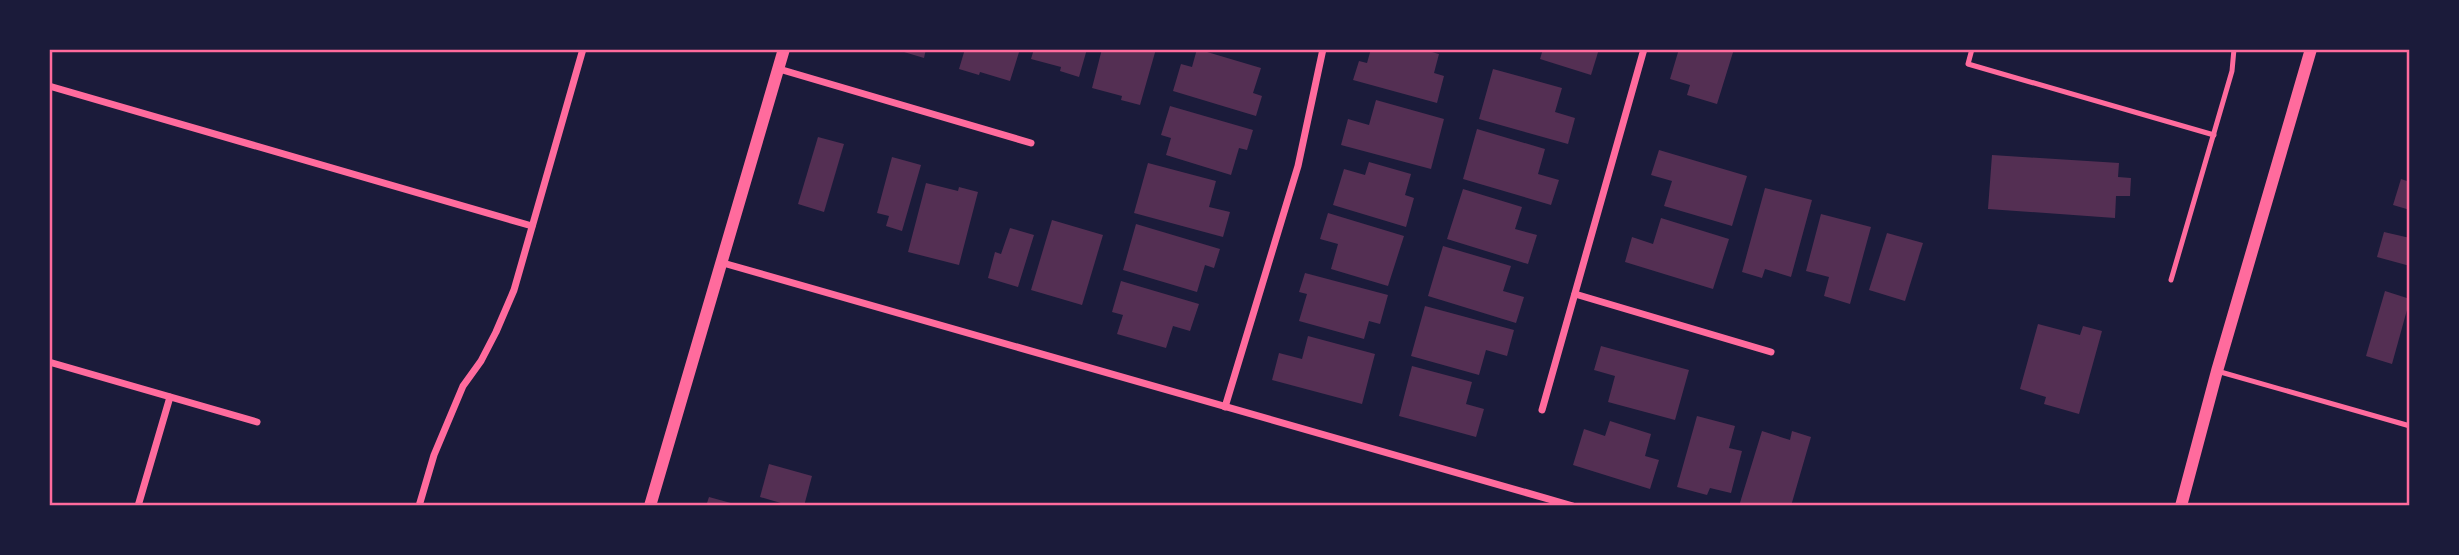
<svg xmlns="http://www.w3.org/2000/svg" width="2459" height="555" font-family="'Exo 2',sans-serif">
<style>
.building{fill:#542f53}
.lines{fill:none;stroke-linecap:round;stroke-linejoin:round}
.service{stroke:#ff6b9d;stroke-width:5}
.minor{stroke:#ff6b9d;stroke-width:7}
.tertiary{stroke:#ff6b9d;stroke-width:12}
.neatline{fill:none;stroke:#ff6b9d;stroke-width:2.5}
</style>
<rect width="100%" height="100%" fill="#1b1b3a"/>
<!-- building -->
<g class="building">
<path d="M 894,49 L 926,49 L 924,58 Z"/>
<path d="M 965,49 L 1020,49 L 1010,81 L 980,72 L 979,75 L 959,69 Z"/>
<path d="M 1034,49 L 1087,49 L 1079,77 L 1060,71 L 1061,67 L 1031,59 Z"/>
<path d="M 1102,49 L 1156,49 L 1140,105 L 1121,100 L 1122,96 L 1092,88 Z"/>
<path d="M 1197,49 L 1261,68 L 1253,93 L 1262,96 L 1256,116 L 1173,91 L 1181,64 L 1192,67 Z"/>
<path d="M 1371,49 L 1421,49 L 1439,54 L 1434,73 L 1444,76 L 1437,103 L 1353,80 L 1359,61 L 1367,63 Z"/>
<path d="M 1543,49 L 1599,49 L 1591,75 L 1540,59 Z"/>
<path d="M 1679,49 L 1734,49 L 1717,104 L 1687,95 L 1690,85 L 1670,79 Z"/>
<path d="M 1493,69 L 1562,88 L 1555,112 L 1575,118 L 1568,144 L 1479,119 Z"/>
<path d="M 1376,100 L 1444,119 L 1431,169 L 1341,145 L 1348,119 L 1369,125 Z"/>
<path d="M 1170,106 L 1253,130 L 1247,150 L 1239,148 L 1231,175 L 1166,155 L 1171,138 L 1161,135 Z"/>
<path d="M 1477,129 L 1545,149 L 1538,174 L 1559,180 L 1551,205 L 1463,179 Z"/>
<path d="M 818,137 L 844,144 L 824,212 L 798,204 Z"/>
<path d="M 1659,150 L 1747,176 L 1732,226 L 1664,206 L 1672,181 L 1651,175 Z"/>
<path d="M 1992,155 L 2119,163 L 2118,177 L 2131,178 L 2130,196 L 2116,196 L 2115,218 L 1988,209 Z"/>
<path d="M 892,157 L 921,165 L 902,231 L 886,226 L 889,216 L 877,213 Z"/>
<path d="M 1369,162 L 1411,174 L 1405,195 L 1414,198 L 1406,227 L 1333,205 L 1344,169 L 1365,175 Z"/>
<path d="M 1148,163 L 1216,181 L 1209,207 L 1230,212 L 1223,237 L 1134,213 Z"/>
<path d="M 2401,179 L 2410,182 L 2410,210 L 2393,205 Z"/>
<path d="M 926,183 L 958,191 L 959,187 L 978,192 L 959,265 L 908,252 Z"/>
<path d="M 1765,188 L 1812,200 L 1791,277 L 1765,269 L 1762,278 L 1742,272 Z"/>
<path d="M 1463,189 L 1522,207 L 1515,229 L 1537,235 L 1528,264 L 1447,239 Z"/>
<path d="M 1328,213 L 1404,236 L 1388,286 L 1331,269 L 1338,244 L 1320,239 Z"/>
<path d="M 1821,214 L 1871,227 L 1850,304 L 1824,296 L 1829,277 L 1806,271 Z"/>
<path d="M 1661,218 L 1729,239 L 1713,289 L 1625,262 L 1632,237 L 1653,244 Z"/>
<path d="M 1052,220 L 1103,235 L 1082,305 L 1031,290 Z"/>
<path d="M 1136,224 L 1220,249 L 1214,268 L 1205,265 L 1197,292 L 1123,270 Z"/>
<path d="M 1010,228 L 1034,235 L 1018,287 L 988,278 L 995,252 L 1001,254 Z"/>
<path d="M 2384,232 L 2410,238 L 2410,266 L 2377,257 Z"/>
<path d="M 1887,233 L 1923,243 L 1905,301 L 1869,290 Z"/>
<path d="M 1443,246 L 1511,266 L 1503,291 L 1524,297 L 1516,323 L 1428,296 Z"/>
<path d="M 1305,273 L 1388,295 L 1380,324 L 1369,321 L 1364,339 L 1299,321 L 1307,294 L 1299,292 Z"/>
<path d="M 1121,281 L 1199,304 L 1190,331 L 1173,326 L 1166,348 L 1117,334 L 1123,315 L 1112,312 Z"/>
<path d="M 2385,291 L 2410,299 L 2392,364 L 2366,356 Z"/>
<path d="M 1425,306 L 1514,330 L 1507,356 L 1486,350 L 1479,375 L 1411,356 Z"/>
<path d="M 2038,324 L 2080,335 L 2083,326 L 2102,331 L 2079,414 L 2044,404 L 2046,397 L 2020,389 Z"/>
<path d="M 1308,336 L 1375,354 L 1362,404 L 1272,380 L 1279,353 L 1302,359 Z"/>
<path d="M 1601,346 L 1689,370 L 1675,420 L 1608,402 L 1615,376 L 1594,370 Z"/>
<path d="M 1412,366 L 1472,382 L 1466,404 L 1484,409 L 1476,437 L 1399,416 Z"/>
<path d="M 1697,416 L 1735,426 L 1729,448 L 1742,451 L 1731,493 L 1710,488 L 1707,495 L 1677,487 Z"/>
<path d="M 1610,421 L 1651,434 L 1645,456 L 1659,460 L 1650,489 L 1573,465 L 1584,429 L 1605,436 Z"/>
<path d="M 1762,431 L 1790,440 L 1792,431 L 1811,437 L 1791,506 L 1739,506 Z"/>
<path d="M 769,464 L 812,476 L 804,506 L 791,506 L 760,497 Z"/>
<path d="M 709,497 L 738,505 L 738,506 L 706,506 Z"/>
</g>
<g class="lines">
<!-- service -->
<g class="service">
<path d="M 1972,49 L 1968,64 L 2214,135"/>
<path d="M 2171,280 L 2232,71 L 2234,49"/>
<path d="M 2217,371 L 2410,426"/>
</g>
<!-- minor -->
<g class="minor">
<path d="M 779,69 L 1031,143"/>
<path d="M 49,86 L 532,226"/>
<path d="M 723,263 L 1573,506"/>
<path d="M 1575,294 L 1771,352"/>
<path d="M 49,362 L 257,422"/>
<path d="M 1225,407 L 1298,166 L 1323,49"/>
<path d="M 1542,410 L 1644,49"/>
<path d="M 138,506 L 170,397"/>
<path d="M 419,506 L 434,455 L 463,386 L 481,361 L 496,332 L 514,290 L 583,49"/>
</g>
<!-- tertiary -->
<g class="tertiary">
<path d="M 650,506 L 784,49"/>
<path d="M 2181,506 L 2217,371 L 2311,49"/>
</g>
</g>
<!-- border -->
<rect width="2459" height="555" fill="none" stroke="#1b1b3a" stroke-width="102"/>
<rect x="51" y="51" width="2357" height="453" class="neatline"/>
</svg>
